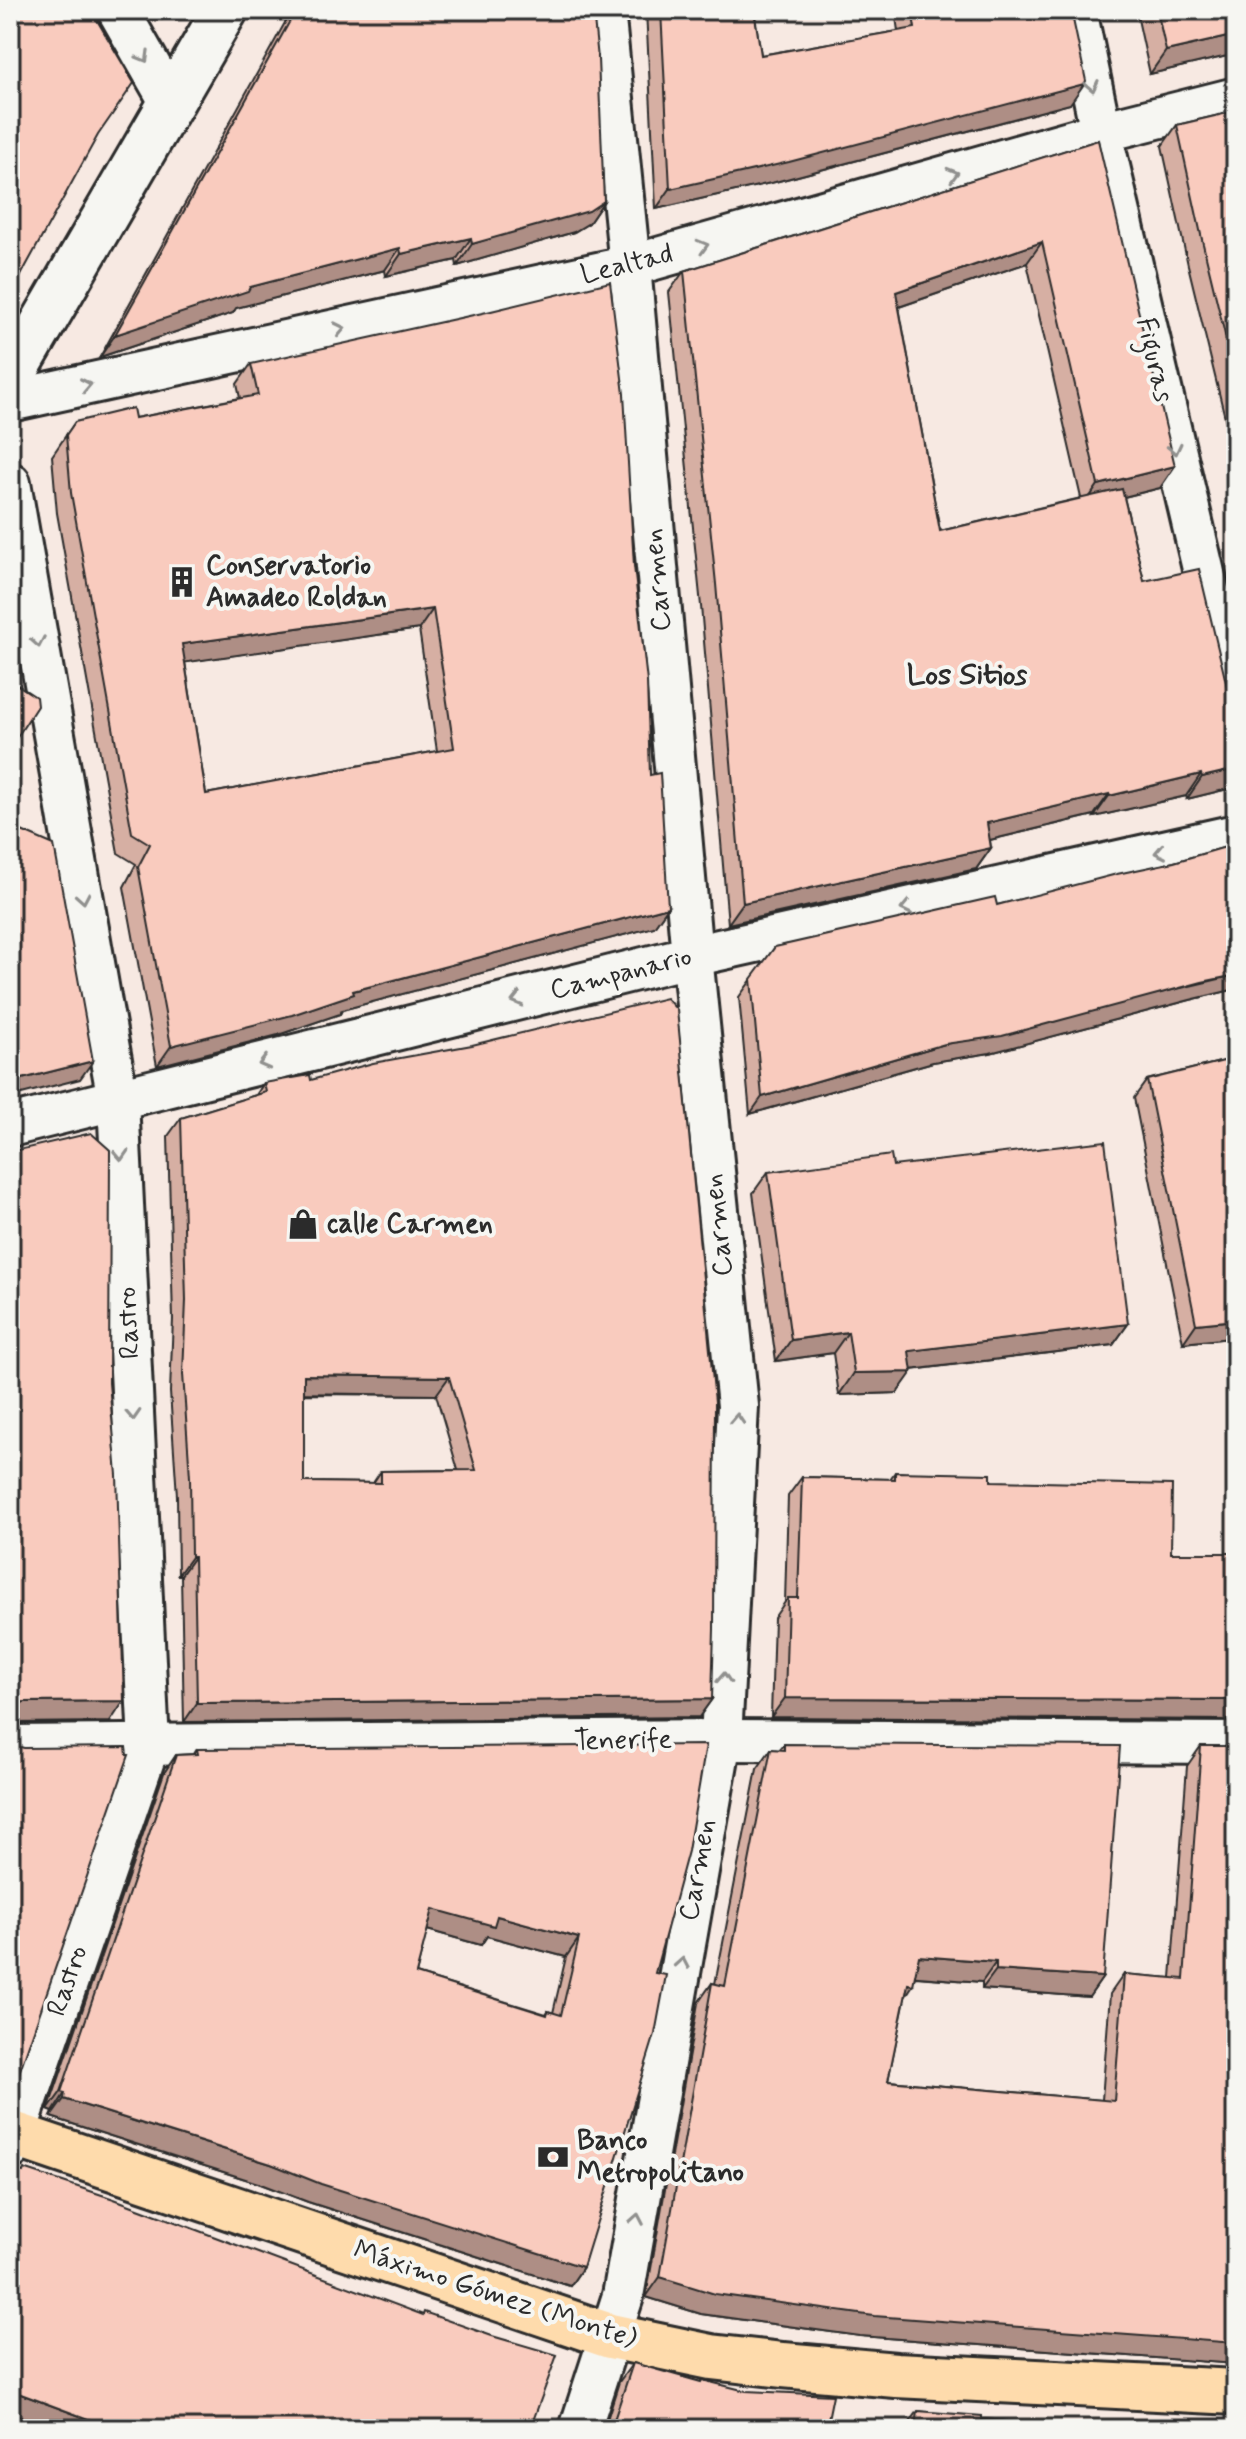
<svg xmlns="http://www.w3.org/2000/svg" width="1246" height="2439" font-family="Mynerve,sans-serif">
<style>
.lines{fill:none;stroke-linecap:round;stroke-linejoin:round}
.street-casing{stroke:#2b2b2b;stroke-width:46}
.secondary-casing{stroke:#2b2b2b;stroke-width:50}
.primary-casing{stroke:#2b2b2b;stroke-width:50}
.street{stroke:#f6f6f2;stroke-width:40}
.secondary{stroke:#f6f6f2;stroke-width:44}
.primary{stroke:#fedbac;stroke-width:44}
.wall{fill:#d6afa3;stroke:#2b2b2b;stroke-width:2;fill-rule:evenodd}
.shaded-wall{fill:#ae8e85;stroke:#2b2b2b;stroke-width:2}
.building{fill:#f9cbbe;stroke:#2b2b2b;stroke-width:2;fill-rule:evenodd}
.oneway{stroke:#90908e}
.labels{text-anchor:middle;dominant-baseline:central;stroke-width:8;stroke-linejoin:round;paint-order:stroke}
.street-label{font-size:28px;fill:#2b2b2b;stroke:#f6f6f2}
.poi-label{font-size:28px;font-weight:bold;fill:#2b2b2b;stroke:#f6f6f2;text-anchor:start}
.neighbourhood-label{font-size:30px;font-weight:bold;fill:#2b2b2b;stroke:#f6f6f2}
</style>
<rect width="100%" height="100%" fill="#f7e9e2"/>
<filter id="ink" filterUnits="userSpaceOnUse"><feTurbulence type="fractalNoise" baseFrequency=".0125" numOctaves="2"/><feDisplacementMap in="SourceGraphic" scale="16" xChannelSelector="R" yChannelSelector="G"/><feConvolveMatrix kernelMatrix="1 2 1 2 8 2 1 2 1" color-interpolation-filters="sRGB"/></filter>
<g filter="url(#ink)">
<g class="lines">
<defs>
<g id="street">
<path d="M 118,10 L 171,103"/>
<path d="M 1076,10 L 1101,132 L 1236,710"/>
<path d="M 10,401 L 630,266 L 1101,132 L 1236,98"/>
<path d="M 10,483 L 118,1100 L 149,1745 L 10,2149"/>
<path d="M 10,1126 L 692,956 L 1236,835"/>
<path d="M 10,1746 L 721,1740 L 1236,1743"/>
<path d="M 580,2429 L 623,2296 L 721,1740 L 738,1406 L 692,956 L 630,266 L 604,10"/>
</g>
<path id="secondary" d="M 10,380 L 225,10"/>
<path id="primary" d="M 10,2133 L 610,2336 L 711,2357 L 783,2365 L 896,2375 L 1236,2392"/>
</defs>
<!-- street casing -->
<use href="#street" class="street-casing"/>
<!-- secondary casing -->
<use href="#secondary" class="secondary-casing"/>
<!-- primary casing -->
<use href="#primary" class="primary-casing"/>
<!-- street -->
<use href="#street" class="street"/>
<!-- secondary -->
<use href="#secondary" class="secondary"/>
<!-- primary -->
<use href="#primary" class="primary"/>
</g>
<!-- wall -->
<g class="wall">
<path d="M 157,10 L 168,10 L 162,19 Z"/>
<path d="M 292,10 L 593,10 L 604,201 L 589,223 L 574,232 L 457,266 L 456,260 L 386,276 L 385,270 L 236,308 L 233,313 L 100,357 Z"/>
<path d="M 646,10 L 754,10 L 761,55 L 898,31 L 895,10 L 1071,10 L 1070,104 L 775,182 L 656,209 Z"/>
<path d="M 1136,10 L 1236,10 L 1236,54 L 1150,74 Z"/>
<path d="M 1236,111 L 1236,463 L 1188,265 L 1162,146 L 1177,125 Z"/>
<path d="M 1098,140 L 1160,488 L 1124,497 L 1144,581 L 1236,787 L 1187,799 L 1186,796 L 1094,817 L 1094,815 L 990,840 L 991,848 L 976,869 L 728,924 L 701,606 L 669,292 L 684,271 ZM 1027,263 L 1081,498 L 940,531 L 899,307 Z"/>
<path d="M 251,364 L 634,566 L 650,775 L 668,907 L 654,927 L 342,1010 L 340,1014 L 278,1035 L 157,1066 L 124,887 L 136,864 L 118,853 L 57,513 L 52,456 L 75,422 L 135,418 L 240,398 L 237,384 ZM 419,629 L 437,751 L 206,794 L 185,662 Z"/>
<path d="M 1236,570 L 1236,609 L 1229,580 Z"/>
<path d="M 1236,844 L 1236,989 L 1190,1000 L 990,1053 L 933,1062 L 750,1114 L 739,997 L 775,947 L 997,905 L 1174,862 Z"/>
<path d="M 1236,1058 L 1236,1373 L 1230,1338 L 1183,1343 L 1134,1098 L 1147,1080 Z"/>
<path d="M 311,1080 L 712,1699 L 699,1717 L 184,1722 L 181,1575 L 178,1575 L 177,1496 L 170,1392 L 173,1319 L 168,1136 L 181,1118 L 256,1095 L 264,1083 ZM 304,1394 L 436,1395 L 458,1470 L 381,1471 L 373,1483 L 304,1482 Z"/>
<path d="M 893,1166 L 1128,1324 L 1113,1345 L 912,1370 L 897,1393 L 839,1395 L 833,1353 L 776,1361 L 753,1193 L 768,1172 Z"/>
<path d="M 895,1472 L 991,1481 L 1171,1553 L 1236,1553 L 1236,1720 L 771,1717 L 774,1618 L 785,1602 L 788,1496 L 802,1477 L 890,1479 Z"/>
<path d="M 784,1744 L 1103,1977 L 1089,1997 L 982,1989 L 982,1982 L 915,1977 L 905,1997 L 888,2081 L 1102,2100 L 1110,1994 L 1124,1974 L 1171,1978 L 1187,1766 L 1201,1746 L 1236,1746 L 1236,2364 L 860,2336 L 701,2314 L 646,2297 L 698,2003 L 712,1983 L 715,1984 L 757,1769 L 771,1749 L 779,1750 Z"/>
<path d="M 197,1749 L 655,1973 L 583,2267 L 570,2286 L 308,2202 L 258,2183 L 51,2117 L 53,2112 L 48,2110 L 164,1773 L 176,1755 L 194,1754 ZM 427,1930 L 481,1945 L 487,1936 L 566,1957 L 553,2013 L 548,2011 L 546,2014 L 416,1974 Z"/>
<path d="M 633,2363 L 700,2382 L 702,2380 L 826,2429 L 604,2429 L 619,2382 Z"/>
<path d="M 918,2411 L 982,2419 L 1110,2429 L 905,2429 Z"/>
</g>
<!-- shaded-wall -->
<g class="shaded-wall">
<path d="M 1236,35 L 1236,54 L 1150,74 L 1166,51 Z"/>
<path d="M 1084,84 L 1070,104 L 775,182 L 656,209 L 670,189 Z"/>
<path d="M 604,201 L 589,223 L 574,232 L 457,266 L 472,244 Z"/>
<path d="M 471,238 L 456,260 L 386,276 L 401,254 Z"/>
<path d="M 1042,242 L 1027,263 L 881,313 L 896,292 Z"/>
<path d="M 400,248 L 385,270 L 236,308 L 233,313 L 100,357 L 115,335 L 250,287 Z"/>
<path d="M 1175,466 L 1160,488 L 1083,507 L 1098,485 Z"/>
<path d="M 433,609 L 419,629 L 168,665 L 182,644 Z"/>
<path d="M 1236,769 L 1236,787 L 1187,799 L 1202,777 Z"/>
<path d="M 1201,774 L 1186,796 L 1094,817 L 1109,796 Z"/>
<path d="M 1109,794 L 1094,815 L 973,844 L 987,823 Z"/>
<path d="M 991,848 L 976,869 L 728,924 L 743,903 Z"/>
<path d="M 668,907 L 654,927 L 342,1010 L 340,1014 L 278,1035 L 157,1066 L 171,1046 L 353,991 Z"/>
<path d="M 1236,975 L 1236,989 L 1190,1000 L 990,1053 L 933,1062 L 750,1114 L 762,1097 L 945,1044 Z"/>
<path d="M 93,1061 L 80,1079 L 10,1097 L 10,1082 Z"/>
<path d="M 1236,1320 L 1236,1329 L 1230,1338 L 1183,1343 L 1196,1324 Z"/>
<path d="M 1128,1324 L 1113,1345 L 894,1372 L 909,1351 Z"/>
<path d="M 848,1332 L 833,1353 L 776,1361 L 791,1340 Z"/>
<path d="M 912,1372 L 897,1393 L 839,1395 L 854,1373 Z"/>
<path d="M 304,1375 L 449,1377 L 436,1395 L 291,1393 Z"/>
<path d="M 191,1557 L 194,1557 L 181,1575 L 178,1575 Z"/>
<path d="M 785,1698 L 1236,1700 L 1236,1720 L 771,1717 Z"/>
<path d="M 712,1699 L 699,1717 L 184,1722 L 197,1703 Z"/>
<path d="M 124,1701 L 110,1722 L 10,1723 L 10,1708 L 12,1706 L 24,1702 Z"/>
<path d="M 433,1909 L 497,1916 L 579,1938 L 566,1957 L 487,1936 L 481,1945 L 420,1928 Z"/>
<path d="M 919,1956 L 996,1962 L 982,1982 L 906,1976 Z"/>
<path d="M 996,1970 L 1103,1977 L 1089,1997 L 982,1989 Z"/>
<path d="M 908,1984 L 913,1985 L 900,2005 Z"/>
<path d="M 10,2070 L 19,2073 L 10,2086 Z"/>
<path d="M 61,2092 L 65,2093 L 53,2112 L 48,2110 Z"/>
<path d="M 64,2099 L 271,2164 L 583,2267 L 570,2286 L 308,2202 L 258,2183 L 51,2117 Z"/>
<path d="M 660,2277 L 1236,2343 L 1236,2364 L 860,2336 L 701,2314 L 646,2297 Z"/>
<path d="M 10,2390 L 115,2429 L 52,2429 L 10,2413 Z"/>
</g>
<!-- building -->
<g class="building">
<path d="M 10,10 L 91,10 L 134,83 L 98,135 L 26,266 L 10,297 Z"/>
<path d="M 296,10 L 593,10 L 598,59 L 604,201 L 589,211 L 472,244 L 471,238 L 401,254 L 400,248 L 250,287 L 248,291 L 115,335 Z"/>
<path d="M 661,10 L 754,10 L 761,55 L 915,28 L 912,10 L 1071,10 L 1086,81 L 1084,84 L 789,162 L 670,189 Z"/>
<path d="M 1157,10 L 1236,10 L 1236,35 L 1166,51 Z"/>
<path d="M 1236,111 L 1236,380 L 1203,244 L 1177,125 Z"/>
<path d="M 1098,140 L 1175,466 L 1098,485 L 1042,242 L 896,292 L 940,531 L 1122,489 L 1144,581 L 1199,569 L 1229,695 L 1234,704 L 1236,705 L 1236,769 L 1202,777 L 1201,774 L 1109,796 L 1109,794 L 987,823 L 991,848 L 743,903 L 716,584 L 684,271 Z"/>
<path d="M 610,282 L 624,394 L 634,566 L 647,682 L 650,775 L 660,773 L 668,907 L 353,991 L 354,994 L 292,1015 L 171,1046 L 138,867 L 150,844 L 132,833 L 71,493 L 66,435 L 75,422 L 133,408 L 135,418 L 258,395 L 251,364 L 487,312 ZM 433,609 L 454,748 L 206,794 L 182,644 Z"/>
<path d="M 10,680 L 36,697 L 37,706 L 10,748 Z"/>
<path d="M 10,826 L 54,845 L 93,1061 L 10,1082 Z"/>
<path d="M 1236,844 L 1236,975 L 1202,982 L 1002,1036 L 945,1044 L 762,1097 L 751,979 L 775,947 L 995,897 L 997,905 L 1117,874 L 1174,862 Z"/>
<path d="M 666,998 L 677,1010 L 715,1402 L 714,1629 L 712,1699 L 197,1703 L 194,1557 L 191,1557 L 190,1477 L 183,1374 L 186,1300 L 181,1118 L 266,1092 L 264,1083 L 310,1075 L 311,1080 L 373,1063 L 472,1045 ZM 304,1375 L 449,1377 L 476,1470 L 381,1471 L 381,1483 L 304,1482 Z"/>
<path d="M 1236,1058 L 1236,1320 L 1196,1324 L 1147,1080 Z"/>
<path d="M 91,1133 L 110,1150 L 109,1383 L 117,1475 L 124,1701 L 24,1702 L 12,1706 L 10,1708 L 10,1152 Z"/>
<path d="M 1105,1141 L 1128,1324 L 909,1351 L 912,1372 L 854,1373 L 848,1332 L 791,1340 L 768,1172 L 891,1155 L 893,1166 Z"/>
<path d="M 895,1472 L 991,1474 L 991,1481 L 1172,1485 L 1171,1553 L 1236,1553 L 1236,1700 L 785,1698 L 788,1598 L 798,1598 L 802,1477 L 895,1479 Z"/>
<path d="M 10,1742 L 13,1745 L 24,1748 L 126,1747 L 127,1755 L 129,1755 L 19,2073 L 10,2070 Z"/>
<path d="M 784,1744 L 1120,1746 L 1103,1977 L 996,1970 L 996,1962 L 919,1956 L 913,1985 L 908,1984 L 888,2081 L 1114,2101 L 1124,1974 L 1184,1979 L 1201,1746 L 1236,1746 L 1236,2343 L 874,2316 L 715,2294 L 660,2277 L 712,1983 L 725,1986 L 771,1749 L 784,1750 Z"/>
<path d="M 706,1745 L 688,1851 L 655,1973 L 666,1975 L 655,2034 L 583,2267 L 321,2184 L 271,2164 L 64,2099 L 65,2093 L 61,2092 L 176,1755 L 198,1754 L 197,1749 ZM 433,1909 L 494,1926 L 497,1916 L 579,1938 L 561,2015 L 548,2011 L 547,2015 L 416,1974 Z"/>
<path d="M 10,2168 L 23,2172 L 24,2169 L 114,2199 L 423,2315 L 424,2312 L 492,2336 L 557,2355 L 530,2429 L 115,2429 L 10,2390 Z"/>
<path d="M 633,2363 L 701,2382 L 702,2380 L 746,2391 L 833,2395 L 826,2429 L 609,2429 L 615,2417 Z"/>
<path d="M 918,2411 L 982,2416 L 982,2419 L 1110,2429 L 916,2429 Z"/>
</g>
<!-- one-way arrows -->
<defs><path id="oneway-chevron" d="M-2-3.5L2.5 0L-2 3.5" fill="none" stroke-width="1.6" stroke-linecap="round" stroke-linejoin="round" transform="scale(2)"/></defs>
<g class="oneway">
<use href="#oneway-chevron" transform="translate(144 57) rotate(60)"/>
<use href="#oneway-chevron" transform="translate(1092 86) rotate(78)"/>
<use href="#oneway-chevron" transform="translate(953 174) rotate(-16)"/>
<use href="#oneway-chevron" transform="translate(703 246) rotate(-16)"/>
<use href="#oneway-chevron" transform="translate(340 329) rotate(-12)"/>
<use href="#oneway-chevron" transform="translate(86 385) rotate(-12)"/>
<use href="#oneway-chevron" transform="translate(1175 449) rotate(77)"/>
<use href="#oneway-chevron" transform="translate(38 642) rotate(80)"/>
<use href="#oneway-chevron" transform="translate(1160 852) rotate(168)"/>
<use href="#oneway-chevron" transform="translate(83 898) rotate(80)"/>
<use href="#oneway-chevron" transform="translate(906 908) rotate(168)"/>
<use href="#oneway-chevron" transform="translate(517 1000) rotate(166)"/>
<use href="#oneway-chevron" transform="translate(264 1063) rotate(166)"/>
<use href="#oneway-chevron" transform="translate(121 1155) rotate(87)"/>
<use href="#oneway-chevron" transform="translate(133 1415) rotate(87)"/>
<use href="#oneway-chevron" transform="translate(737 1419) rotate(-87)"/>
<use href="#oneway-chevron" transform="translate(724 1678) rotate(-87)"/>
<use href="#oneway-chevron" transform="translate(682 1963) rotate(-80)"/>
<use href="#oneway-chevron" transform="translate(637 2219) rotate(-80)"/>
</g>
</g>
<!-- icons -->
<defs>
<symbol id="building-bare" viewBox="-9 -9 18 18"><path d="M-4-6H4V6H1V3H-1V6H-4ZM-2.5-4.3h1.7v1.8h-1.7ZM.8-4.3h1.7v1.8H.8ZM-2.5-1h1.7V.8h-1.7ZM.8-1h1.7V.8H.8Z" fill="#2b2b2b" stroke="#f6f6f2" stroke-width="2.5" paint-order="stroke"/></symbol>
<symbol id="shop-bare" viewBox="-9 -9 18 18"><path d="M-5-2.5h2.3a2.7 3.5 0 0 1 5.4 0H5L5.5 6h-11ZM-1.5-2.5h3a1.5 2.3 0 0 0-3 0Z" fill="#2b2b2b" stroke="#f6f6f2" stroke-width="2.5" paint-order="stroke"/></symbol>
<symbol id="bank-bare" viewBox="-9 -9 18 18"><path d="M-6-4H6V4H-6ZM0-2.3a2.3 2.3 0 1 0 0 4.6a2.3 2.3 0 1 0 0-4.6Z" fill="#2b2b2b" stroke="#f6f6f2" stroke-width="2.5" paint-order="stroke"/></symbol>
</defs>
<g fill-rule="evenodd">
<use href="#building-bare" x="160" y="560" width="44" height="44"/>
<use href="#shop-bare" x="281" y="1202" width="44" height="44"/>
<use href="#bank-bare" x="531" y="2135" width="44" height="44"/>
</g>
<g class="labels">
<!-- street labels -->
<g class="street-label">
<text transform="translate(627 265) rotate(-14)">Lealtad</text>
<text transform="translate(1154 360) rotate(77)">Figuras</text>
<text transform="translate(658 580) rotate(-95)">Carmen</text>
<text transform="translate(621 974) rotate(-14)">Campanario</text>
<text transform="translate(719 1225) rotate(-96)">Carmen</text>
<text transform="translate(129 1323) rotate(-93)">Rastro</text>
<text transform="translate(623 1741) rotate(-1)">Tenerife</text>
<text transform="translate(698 1870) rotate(-80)">Carmen</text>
<text transform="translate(68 1981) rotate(-71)">Rastro</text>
<text transform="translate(495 2295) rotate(18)">Máximo Gómez (Monte)</text>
</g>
<!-- poi labels -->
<g class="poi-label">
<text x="206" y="566">Conservatorio<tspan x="206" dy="32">Amadeo Roldan</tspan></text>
<text x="327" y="1224">calle Carmen</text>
<text x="577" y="2141">Banco<tspan x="577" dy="32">Metropolitano</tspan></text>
</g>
<!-- neighbourhood labels -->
<g class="neighbourhood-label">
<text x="967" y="675">Los Sitios</text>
</g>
</g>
<!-- margin -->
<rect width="1246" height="2439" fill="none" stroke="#f6f6f2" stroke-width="40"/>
<rect x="20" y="20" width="1206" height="2399" fill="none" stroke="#2b2b2b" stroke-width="3" filter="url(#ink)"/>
</svg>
